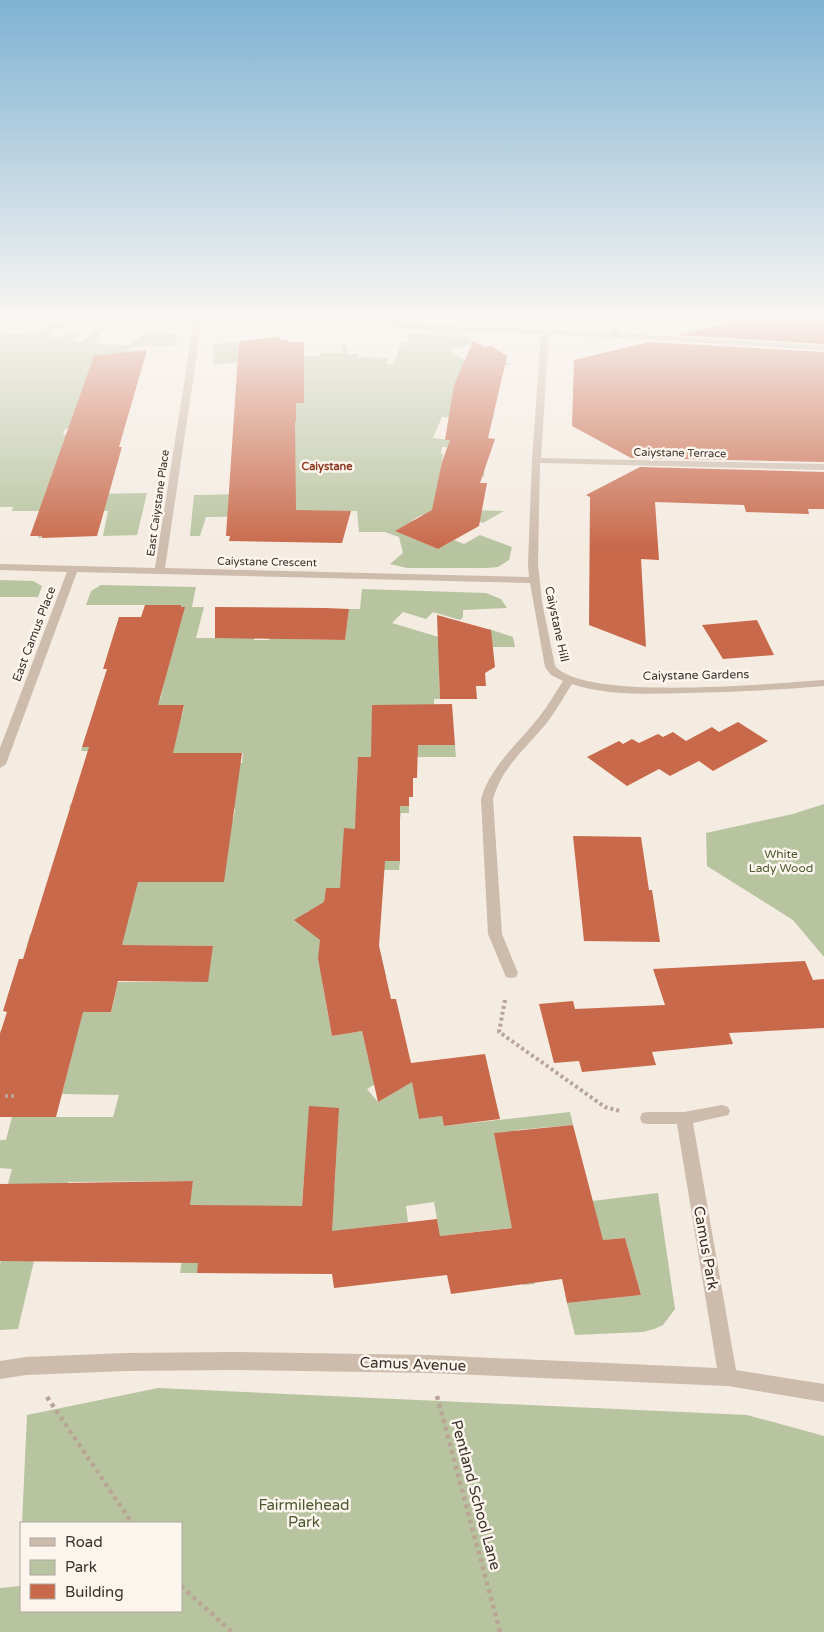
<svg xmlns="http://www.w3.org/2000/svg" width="824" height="1632" font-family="'Varela Round',sans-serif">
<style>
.green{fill:#b8c4a0;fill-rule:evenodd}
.building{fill:#c8694b}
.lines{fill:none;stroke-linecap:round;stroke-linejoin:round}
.path-far1{stroke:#b9a596;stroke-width:4;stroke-dasharray:3 3;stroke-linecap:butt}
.path{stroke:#b9a596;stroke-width:4.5;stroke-dasharray:4 4;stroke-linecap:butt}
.street{fill:#cdbbac;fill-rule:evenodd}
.labels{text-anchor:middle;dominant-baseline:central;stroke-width:5;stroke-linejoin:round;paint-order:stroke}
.far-street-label{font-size:11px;fill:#3b302b;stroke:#fbf5ee}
.far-neighbourhood-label{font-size:11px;font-weight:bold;fill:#8c3b22;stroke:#fbf5ee}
.street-label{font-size:12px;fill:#3b302b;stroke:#fbf5ee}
.park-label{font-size:12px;fill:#4a5a2e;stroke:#fbf5ee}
.near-street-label{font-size:15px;fill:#3b302b;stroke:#fbf5ee}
.near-park-label{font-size:15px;fill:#4a5a2e;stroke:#fbf5ee}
</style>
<rect width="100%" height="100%" fill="#f4ebe1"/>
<!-- green -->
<g class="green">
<path d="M 50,321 L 66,323 L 59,330 L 54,329 L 50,333 L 54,334 L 51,337 L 61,338 L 67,333 L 77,334 L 71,341 L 83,342 L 100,326 L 109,326 L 97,336 L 100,337 L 94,343 L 130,346 L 145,332 L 178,334 L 175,346 L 130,347 L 129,351 L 143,351 L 142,353 L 109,354 L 106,362 L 70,428 L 65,429 L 63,434 L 67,436 L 86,494 L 147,493 L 137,535 L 103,536 L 108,511 L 96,511 L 45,526 L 41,538 L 38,538 L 44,511 L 12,511 L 13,507 L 0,507 L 0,336 L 3,333 L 32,335 L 36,331 L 45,332 Z"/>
<path d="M 408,334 L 466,337 L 476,343 L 448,350 L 465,360 C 482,356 496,355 512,365 L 499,365 L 455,412 L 494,414 L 493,419 L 442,417 L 433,438 L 450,440 L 448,447 L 442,447 L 441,454 L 443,454 L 441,469 L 484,471 L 484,477 L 443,476 L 470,510 L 504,511 L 483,523 C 463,515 430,505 412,521 C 409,524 407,531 405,535 L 438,549 L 454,540 L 464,544 L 480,535 L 512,547 L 509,560 L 498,567 L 487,568 L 407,568 L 390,564 L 403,553 L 399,537 L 385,532 L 359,532 L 357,511 C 306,511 257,517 206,517 L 200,536 L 190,536 L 194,495 L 249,494 L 291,423 L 296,421 L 296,417 L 278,404 L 304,403 L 257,362 L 213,364 L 214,344 L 237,342 L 245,357 L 320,356 L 320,353 L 342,353 L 342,345 L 346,345 L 347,354 L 359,354 L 358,357 L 388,358 L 386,364 L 394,364 L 401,343 L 408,343 Z"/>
<path d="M 0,580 L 33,581 L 42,586 L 38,597 L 0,597 Z"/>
<path d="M 101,585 L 196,587 L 192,607 L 204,607 L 196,638 L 254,638 L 254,640 L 269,640 L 275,608 L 290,639 L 345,640 L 349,609 L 360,609 L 362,589 L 486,593 L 501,599 L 507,608 L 463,610 L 463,617 L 460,620 L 433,612 L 426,619 L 403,612 L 392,623 L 472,647 L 489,629 L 513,637 L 515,647 L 484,647 L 439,660 L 440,699 L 434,699 L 434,705 L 455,745 L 456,757 L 358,757 L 357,797 L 378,806 L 409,806 L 409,813 L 401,813 L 400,819 L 367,819 L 366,829 L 344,829 L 400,861 L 399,870 L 375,870 L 346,888 L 326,888 L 323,911 L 308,911 L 303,915 L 301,925 L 379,946 L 386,976 L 323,986 L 332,1036 L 362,1031 L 368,1058 L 407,1065 L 367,1089 L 378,1102 L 429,1071 L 419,1119 L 442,1116 L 444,1126 L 570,1112 L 573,1125 L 516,1130 L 522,1158 L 499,1160 L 510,1211 L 658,1193 L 675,1309 L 663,1325 L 654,1329 L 643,1332 L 575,1335 L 567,1303 L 641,1295 L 625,1238 L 527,1248 L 535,1284 L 523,1285 L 511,1228 L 440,1236 L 434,1202 L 406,1206 L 408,1222 L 328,1232 L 335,1181 L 337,1138 L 307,1141 L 301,1215 L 206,1205 L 197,1273 L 180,1273 L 193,1181 L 68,1182 L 50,1261 L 34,1261 L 18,1329 L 0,1330 L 0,1264 L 18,1199 L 4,1199 L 12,1169 L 0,1168 L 0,1140 L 6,1140 L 12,1117 L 113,1117 L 119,1095 L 62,1094 L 76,1037 L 0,1037 L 0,1031 L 38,1031 L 44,1012 L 111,1012 L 118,982 L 207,982 L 213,946 L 27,945 L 30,934 L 108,935 L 137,820 L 233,820 L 235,809 L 69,808 L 71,803 L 140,804 L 173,752 L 81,751 L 82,747 L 149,747 L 157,716 L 182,716 L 184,706 L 96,704 L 97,699 L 160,700 L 181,605 L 86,605 L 91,591 ZM 213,753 L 243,753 L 242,763 L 212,763 Z"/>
<path d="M 824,804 L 824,957 L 793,920 L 707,866 L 706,833 L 793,814 Z"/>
<path d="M 158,1388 L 747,1415 L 824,1436 L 824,1632 L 0,1632 L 0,1588 L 20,1586 L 21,1549 L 21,1611 L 181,1611 L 181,1523 L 22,1523 L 27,1415 Z"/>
</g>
<!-- building -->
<g class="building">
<path d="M 740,320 L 824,320 L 824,344 L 677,335 Z"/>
<path d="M 280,337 L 281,340 L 288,339 L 289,342 L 304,342 L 304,403 L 296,403 L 296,421 L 295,422 L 296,510 L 351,511 L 342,543 L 229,541 L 230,536 L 226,536 L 239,341 Z"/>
<path d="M 473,341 L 484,347 L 491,346 L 507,356 L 488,438 L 495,439 L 480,483 L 487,483 L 479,526 L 438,549 L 395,531 L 432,510 L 442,462 L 450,440 L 445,440 L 454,385 Z"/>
<path d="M 649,342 L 824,352 L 824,462 L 631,458 L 572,426 L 574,360 Z"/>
<path d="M 147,350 L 119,447 L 122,447 L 97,536 L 42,538 L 42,536 L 30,536 L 94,356 Z"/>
<path d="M 640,467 L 824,472 L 824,509 L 808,509 L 809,514 L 746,512 L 744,505 L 655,502 L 659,560 L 641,559 L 646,647 L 589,625 L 590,497 L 586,495 Z"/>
<path d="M 145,605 L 181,605 L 181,607 L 185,607 L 158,705 L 184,705 L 173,753 L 242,753 L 224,882 L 138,882 L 122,945 L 213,946 L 208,982 L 118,981 L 111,1012 L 83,1012 L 56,1117 L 0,1117 L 0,1034 L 7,1012 L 3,1011 L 19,959 L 23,959 L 89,747 L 82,747 L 107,669 L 103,669 L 119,617 L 141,617 Z"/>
<path d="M 215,607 L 325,608 L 349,609 L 345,640 L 215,638 Z"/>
<path d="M 437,615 L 491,630 L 495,667 L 485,673 L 486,686 L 476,686 L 477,699 L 440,699 Z"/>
<path d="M 757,620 L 774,655 L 723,659 L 702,625 Z"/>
<path d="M 452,704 L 455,745 L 418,745 L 417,778 L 413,778 L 413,797 L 409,797 L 409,806 L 400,806 L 400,861 L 385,861 L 379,946 L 391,999 L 396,999 L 411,1063 L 485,1054 L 500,1119 L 444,1126 L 442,1116 L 419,1119 L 412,1082 L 378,1102 L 362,1031 L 332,1036 L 318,958 L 320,940 L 294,920 L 324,902 L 326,888 L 340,888 L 344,828 L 355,829 L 358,757 L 371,757 L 372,705 Z"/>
<path d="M 738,722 L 768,741 L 713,771 L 699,761 L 670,776 L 659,769 L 627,786 L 587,757 L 619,741 L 623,744 L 632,739 L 639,743 L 658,734 L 663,737 L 673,732 L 686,741 L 712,727 L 719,732 Z"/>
<path d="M 573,836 L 641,837 L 649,890 L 652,890 L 660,942 L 584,941 Z"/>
<path d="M 805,961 L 813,980 L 824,979 L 824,1028 L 729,1033 L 733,1044 L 652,1052 L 656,1065 L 582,1072 L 579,1061 L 554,1063 L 539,1004 L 573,1001 L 575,1009 L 665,1005 L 653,969 Z"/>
<path d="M 309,1106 L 339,1108 L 332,1231 L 437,1219 L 440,1236 L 512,1228 L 494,1133 L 573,1125 L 603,1240 L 625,1238 L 641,1295 L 567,1303 L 562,1279 L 451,1294 L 447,1275 L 334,1288 L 332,1274 L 197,1273 L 198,1263 L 0,1261 L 0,1184 L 193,1181 L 190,1205 L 302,1206 Z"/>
</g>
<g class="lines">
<!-- path-far1 -->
<g class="path-far1">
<path d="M 505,1000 L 499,1032 L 605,1107 L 620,1111"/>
<path d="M 5,1096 L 17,1096"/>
</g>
<!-- path -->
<g class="path">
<path d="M 437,1396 L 500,1632"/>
<path d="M 47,1397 L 132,1523"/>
<path d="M 181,1586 L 232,1632"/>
</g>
<!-- street -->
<g class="street">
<path d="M 194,320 L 202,320 L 165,568 L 529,577 L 528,564 L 532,460 L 541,334 L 278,322 L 274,320 L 324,320 L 611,333 L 614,320 L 622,320 L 618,333 L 824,346 L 824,350 L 549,334 L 541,458 L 824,464 L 824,470 L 540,463 L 538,564 L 542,602 L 555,666 C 585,702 775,683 824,680 L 824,686 C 778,690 732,692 686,693 C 648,694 608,696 572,684 C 563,698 556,711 546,724 C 526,748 502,767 493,799 L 502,934 L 518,973 L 516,977 L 511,978 L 506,977 L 488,934 L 481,799 C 491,765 518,744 539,717 C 548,706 555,693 563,681 L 551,675 L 545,667 L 530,583 L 77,572 L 6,764 L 0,768 L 0,748 L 67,572 L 0,570 L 0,564 L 155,568 Z"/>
<path d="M 722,1105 L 728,1107 L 730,1111 L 728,1115 L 693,1123 L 736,1370 L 824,1384 L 824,1402 L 728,1386 L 429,1373 L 233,1370 L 126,1371 L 26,1375 L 0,1379 L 0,1361 L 26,1357 L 126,1353 L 233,1352 L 429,1355 L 717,1368 L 677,1124 L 648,1124 L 642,1123 L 640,1118 L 642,1113 L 648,1112 L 684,1112 Z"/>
</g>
</g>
<!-- sky -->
<linearGradient id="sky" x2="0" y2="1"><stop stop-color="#7eb2d2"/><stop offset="0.58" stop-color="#faf6f2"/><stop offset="1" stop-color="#faf6f2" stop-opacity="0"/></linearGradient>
<rect width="824" height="548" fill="url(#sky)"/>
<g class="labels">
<!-- far-street labels -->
<g class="far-street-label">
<text transform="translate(680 453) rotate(1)">Caiystane Terrace</text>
<text transform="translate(158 503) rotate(-82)">East Caiystane Place</text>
<text transform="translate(267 562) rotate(1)">Caiystane Crescent</text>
</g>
<!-- far-neighbourhood labels -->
<g class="far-neighbourhood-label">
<text x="327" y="466">Caiystane</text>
</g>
<!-- street labels -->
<g class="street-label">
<text transform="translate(557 624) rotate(78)">Caiystane Hill</text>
<text transform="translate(34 634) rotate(-69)">East Camus Place</text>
<text transform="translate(696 675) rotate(-1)">Caiystane Gardens</text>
</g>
<!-- park labels -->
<g class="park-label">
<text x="781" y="854">White<tspan x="781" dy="14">Lady Wood</tspan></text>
</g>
<!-- near-street labels -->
<g class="near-street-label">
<text transform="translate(706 1248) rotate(80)">Camus Park</text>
<text transform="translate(413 1364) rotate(2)">Camus Avenue</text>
<text transform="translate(476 1495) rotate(75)">Pentland School Lane</text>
</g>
<!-- near-park labels -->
<g class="near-park-label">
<text x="304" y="1505">Fairmilehead<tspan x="304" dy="17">Park</tspan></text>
</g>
</g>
<!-- legend -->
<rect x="20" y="1522" width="162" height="90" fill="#fbf5ee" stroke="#aea6a0"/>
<rect x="30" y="1538" width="25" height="8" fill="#cdbbac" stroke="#aea6a0"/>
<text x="65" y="1547" font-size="15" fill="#3b302b">Road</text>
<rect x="30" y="1560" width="25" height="15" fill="#b8c4a0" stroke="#aea6a0"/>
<text x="65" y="1572" font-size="15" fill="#3b302b">Park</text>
<rect x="30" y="1584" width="25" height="15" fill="#c8694b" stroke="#aea6a0"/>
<text x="65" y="1597" font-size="15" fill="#3b302b">Building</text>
</svg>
